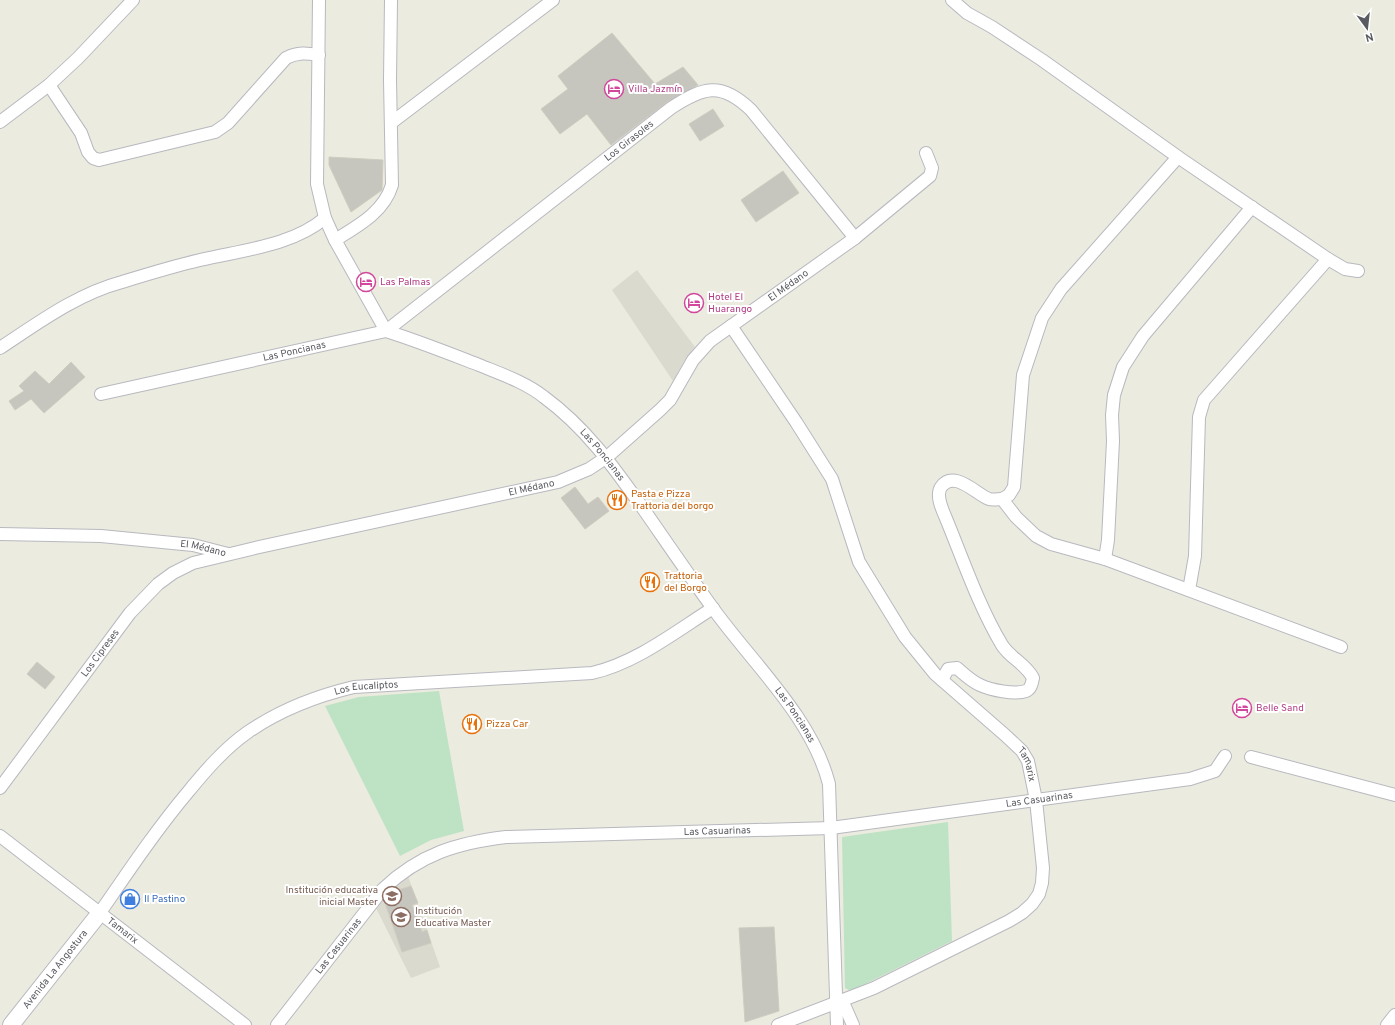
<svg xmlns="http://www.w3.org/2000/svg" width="1395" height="1025" font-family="Overpass,sans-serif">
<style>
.education{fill:#dbdacf}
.green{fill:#bee2c4}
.building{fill:#c6c5be;stroke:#cfcdbf}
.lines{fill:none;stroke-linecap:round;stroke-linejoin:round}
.minor-casing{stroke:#b8b9bf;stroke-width:14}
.tertiary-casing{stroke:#b8b9bf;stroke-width:18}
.minor{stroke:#fff;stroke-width:12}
.tertiary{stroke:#fff;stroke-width:16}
.labels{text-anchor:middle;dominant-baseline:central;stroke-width:4;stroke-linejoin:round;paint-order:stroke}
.hotel-label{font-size:10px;fill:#b23c85;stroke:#fff;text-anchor:start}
.street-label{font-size:10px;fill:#595b61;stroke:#fff}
.food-label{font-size:10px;fill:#c56008;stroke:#fff;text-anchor:start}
.education-label{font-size:10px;fill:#785e54;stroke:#fff;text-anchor:end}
.shop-label{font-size:10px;fill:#366cbe;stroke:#fff;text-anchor:start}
</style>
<rect width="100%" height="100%" fill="#ebebe0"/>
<!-- education -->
<g class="education">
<path d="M 637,270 L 695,347 L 684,361 L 673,381 L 612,290 Z"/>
<path d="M 407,873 L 440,967 L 411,978 L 374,904 Z"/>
</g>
<!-- green -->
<g class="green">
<path d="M 439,691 L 464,831 L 431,840 L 400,856 L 325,706 L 359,697 Z"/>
<path d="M 948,822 L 952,941 L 851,991 L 845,988 L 842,837 Z"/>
</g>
<!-- building -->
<g class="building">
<path d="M 612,33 L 655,84 L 683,67 L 698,85 L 667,102 L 611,145 L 587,114 L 560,134 L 541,109 L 568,89 L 558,76 Z"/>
<path d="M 713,109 L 724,126 L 700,141 L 689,124 Z"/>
<path d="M 329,157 L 383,160 L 382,190 L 351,212 L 329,165 Z"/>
<path d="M 783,171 L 799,193 L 756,222 L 741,200 Z"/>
<path d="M 71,362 L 85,377 L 44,413 L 31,399 L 15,410 L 9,401 L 24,391 L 19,386 L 35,371 L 49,384 Z"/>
<path d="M 575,487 L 588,504 L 598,497 L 609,511 L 585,529 L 561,498 Z"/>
<path d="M 37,662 L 55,677 L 45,689 L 27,674 Z"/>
<path d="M 411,886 L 418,903 L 412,905 L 422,932 L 427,930 L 431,943 L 402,952 L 384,900 L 397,887 L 398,890 Z"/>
<path d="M 774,927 L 779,1011 L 745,1022 L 739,928 Z"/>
</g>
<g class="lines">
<defs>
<g id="minor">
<path id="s1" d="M 319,0 L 317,184 L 325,218 L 335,240 L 386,331 L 671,108 C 703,87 721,81 751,110 L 855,238"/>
<path d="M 952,0 L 967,13 L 992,27 L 1042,60 L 1178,157 L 1328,259 L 1345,269 L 1358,271"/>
<path d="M 49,85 L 81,133 L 88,152 L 93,158 L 99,160 L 215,132 L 228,123 L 286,58 C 298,52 306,53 319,55"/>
<path d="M 0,122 L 49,85 L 78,58 L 133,0"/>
<path d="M 391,123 L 553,0"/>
<path d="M 335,240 C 358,226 384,212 392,185 L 390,80 L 391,0"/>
<path id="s2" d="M 731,326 L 796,422 L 832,479 L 859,562 L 905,637 L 935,674 L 1005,735 L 1022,751 L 1028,761 L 1036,800 L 1043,868 L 1042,883 L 1039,894 L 1032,904 L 1022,913 L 1009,921 L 874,988 L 778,1025"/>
<path d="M 0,348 C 38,323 77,294 122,282 C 148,274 174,266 200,260 C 242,250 292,246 325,218"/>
<path id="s3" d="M 101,394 L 386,331 C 418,341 448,353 479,365 C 501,374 525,382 544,397 C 585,427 613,466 642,507 C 665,540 688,574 712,607 C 752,663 812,717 829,784 L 837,1025"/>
<path d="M 1002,499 L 1009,495 L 1014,487 L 1023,375 L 1042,318 L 1061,289 L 1178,157"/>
<path id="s4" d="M 0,534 L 101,536 L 193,545 L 228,554"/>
<path d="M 1105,559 L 1108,540 L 1113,441 L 1112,415 L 1114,395 L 1123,367 L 1143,336 L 1252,207"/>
<path d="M 1189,590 L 1195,556 L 1199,417 L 1204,400 L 1328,259"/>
<path d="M 942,680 L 948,669 L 957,668 C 964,674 971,681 980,685 C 990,690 1015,695 1026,691 C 1031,689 1032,683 1033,678 C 1026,664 1010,658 1002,645 C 979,607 962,557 945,516 C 941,507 936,495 941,487 C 954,469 976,494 989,499 C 993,500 998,499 1002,499 L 1016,517 L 1036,536 L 1051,544 L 1105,559 L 1341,647"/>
<path d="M 1251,757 L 1395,795"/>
<path id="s5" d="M 0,788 L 130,613 L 158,584 L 173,573 L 193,563 L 255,548 L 558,482 L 589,469 L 607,457 L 660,410 L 670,400 L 693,360 L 710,341 L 855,238 L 930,176 L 932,168 L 926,153"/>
<path id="s6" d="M 0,836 L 245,1025"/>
<path id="s7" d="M 99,914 C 128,872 156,830 188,792 C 206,770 225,748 248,732 C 280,710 316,696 354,687 L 592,673 C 636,663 675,632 713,608"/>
<path d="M 842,1000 L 853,1025"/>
<path id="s8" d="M 277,1025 L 383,889 C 420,854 457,843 506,837 L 831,828 L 1190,779 L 1215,771 L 1225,756"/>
<path d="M 1387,1025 L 1395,1015"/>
</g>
<g id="tertiary">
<path id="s9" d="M 11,1025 L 99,914"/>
</g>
</defs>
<!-- minor casing -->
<use href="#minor" class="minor-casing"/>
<!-- tertiary casing -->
<use href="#tertiary" class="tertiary-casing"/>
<!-- minor -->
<use href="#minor" class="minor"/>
<!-- tertiary -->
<use href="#tertiary" class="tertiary"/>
</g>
<!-- icons -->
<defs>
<symbol id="hotel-ring" viewBox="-11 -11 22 22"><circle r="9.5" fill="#fff" stroke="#d1479c" stroke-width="1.5"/><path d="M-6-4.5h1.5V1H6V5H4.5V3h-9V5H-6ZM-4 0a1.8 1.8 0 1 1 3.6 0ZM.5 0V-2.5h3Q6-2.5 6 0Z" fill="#d1479c"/></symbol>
<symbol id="restaurant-ring" viewBox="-11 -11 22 22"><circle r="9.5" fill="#fff" stroke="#e8710a" stroke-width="1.5"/><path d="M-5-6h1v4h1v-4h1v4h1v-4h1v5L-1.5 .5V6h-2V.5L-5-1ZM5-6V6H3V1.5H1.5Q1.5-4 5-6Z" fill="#e8710a"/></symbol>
<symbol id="school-ring" viewBox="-11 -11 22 22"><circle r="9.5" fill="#fff" stroke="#8d6e63" stroke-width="1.5"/><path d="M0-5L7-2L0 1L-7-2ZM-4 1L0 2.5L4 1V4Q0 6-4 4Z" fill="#8d6e63"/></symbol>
<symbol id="shop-ring" viewBox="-11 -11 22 22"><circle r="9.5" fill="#fff" stroke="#3f7fe0" stroke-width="1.5"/><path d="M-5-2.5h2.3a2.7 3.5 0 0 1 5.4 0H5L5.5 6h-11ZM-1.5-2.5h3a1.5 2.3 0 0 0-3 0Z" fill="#3f7fe0"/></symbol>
</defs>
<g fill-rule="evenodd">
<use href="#hotel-ring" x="603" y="78" width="22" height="22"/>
<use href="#hotel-ring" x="355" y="271" width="22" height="22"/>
<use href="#hotel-ring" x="683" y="292" width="22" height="22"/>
<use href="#restaurant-ring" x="606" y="489" width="22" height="22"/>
<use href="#restaurant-ring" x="639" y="571" width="22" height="22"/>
<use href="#hotel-ring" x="1231" y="697" width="22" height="22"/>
<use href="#restaurant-ring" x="461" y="713" width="22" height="22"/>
<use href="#school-ring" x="381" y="885" width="22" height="22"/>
<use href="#shop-ring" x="119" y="888" width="22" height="22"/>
<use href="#school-ring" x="390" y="906" width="22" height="22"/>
</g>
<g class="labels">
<!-- hotel labels -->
<g class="hotel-label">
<text x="628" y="89">Villa Jazmín</text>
<text x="380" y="282">Las Palmas</text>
<text x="708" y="297">Hotel El<tspan x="708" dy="12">Huarango</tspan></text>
<text x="1256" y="708">Belle Sand</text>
</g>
<!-- street labels -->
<g class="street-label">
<text stroke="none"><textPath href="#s1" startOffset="656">Los Girasoles</textPath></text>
<text stroke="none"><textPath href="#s5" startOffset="981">El Médano</textPath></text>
<text stroke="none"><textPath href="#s3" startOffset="198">Las Poncianas</textPath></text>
<text stroke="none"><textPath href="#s3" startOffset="546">Las Poncianas</textPath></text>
<text stroke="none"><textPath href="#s5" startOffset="646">El Médano</textPath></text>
<text stroke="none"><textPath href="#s4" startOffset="204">El Médano</textPath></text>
<text stroke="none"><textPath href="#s5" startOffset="168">Los Cipreses</textPath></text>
<text stroke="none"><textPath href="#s7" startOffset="364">Los Eucaliptos</textPath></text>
<text stroke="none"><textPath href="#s3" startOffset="870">Las Poncianas</textPath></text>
<text stroke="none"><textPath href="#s2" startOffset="537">Tamarix</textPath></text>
<text stroke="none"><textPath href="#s8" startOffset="844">Las Casuarinas</textPath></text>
<text stroke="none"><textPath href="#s8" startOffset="520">Las Casuarinas</textPath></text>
<text stroke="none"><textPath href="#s6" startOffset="155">Tamarix</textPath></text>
<text stroke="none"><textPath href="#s8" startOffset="100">Las Casuarinas</textPath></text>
<text stroke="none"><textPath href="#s9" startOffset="71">Avenida La Angostura</textPath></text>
</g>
<!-- food labels -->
<g class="food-label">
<text x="631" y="494">Pasta e Pizza<tspan x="631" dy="12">Trattoria del borgo</tspan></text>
<text x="664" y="576">Trattoria<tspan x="664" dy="12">del Borgo</tspan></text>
<text x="486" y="724">Pizza Car</text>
</g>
<!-- education labels -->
<g class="education-label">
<text x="378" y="890">Institución educativa<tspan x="378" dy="12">inicial Master</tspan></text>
<text x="415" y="911" text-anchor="start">Institución<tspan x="415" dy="12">Educativa Master</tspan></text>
</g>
<!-- shop labels -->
<g class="shop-label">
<text x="144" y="899">Il Pastino</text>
</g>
</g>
<!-- north arrow -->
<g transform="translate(1367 28) rotate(165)" stroke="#ffffff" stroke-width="3" paint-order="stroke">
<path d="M0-3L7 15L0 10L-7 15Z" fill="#595b61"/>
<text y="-6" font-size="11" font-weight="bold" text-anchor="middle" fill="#595b61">N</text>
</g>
</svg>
